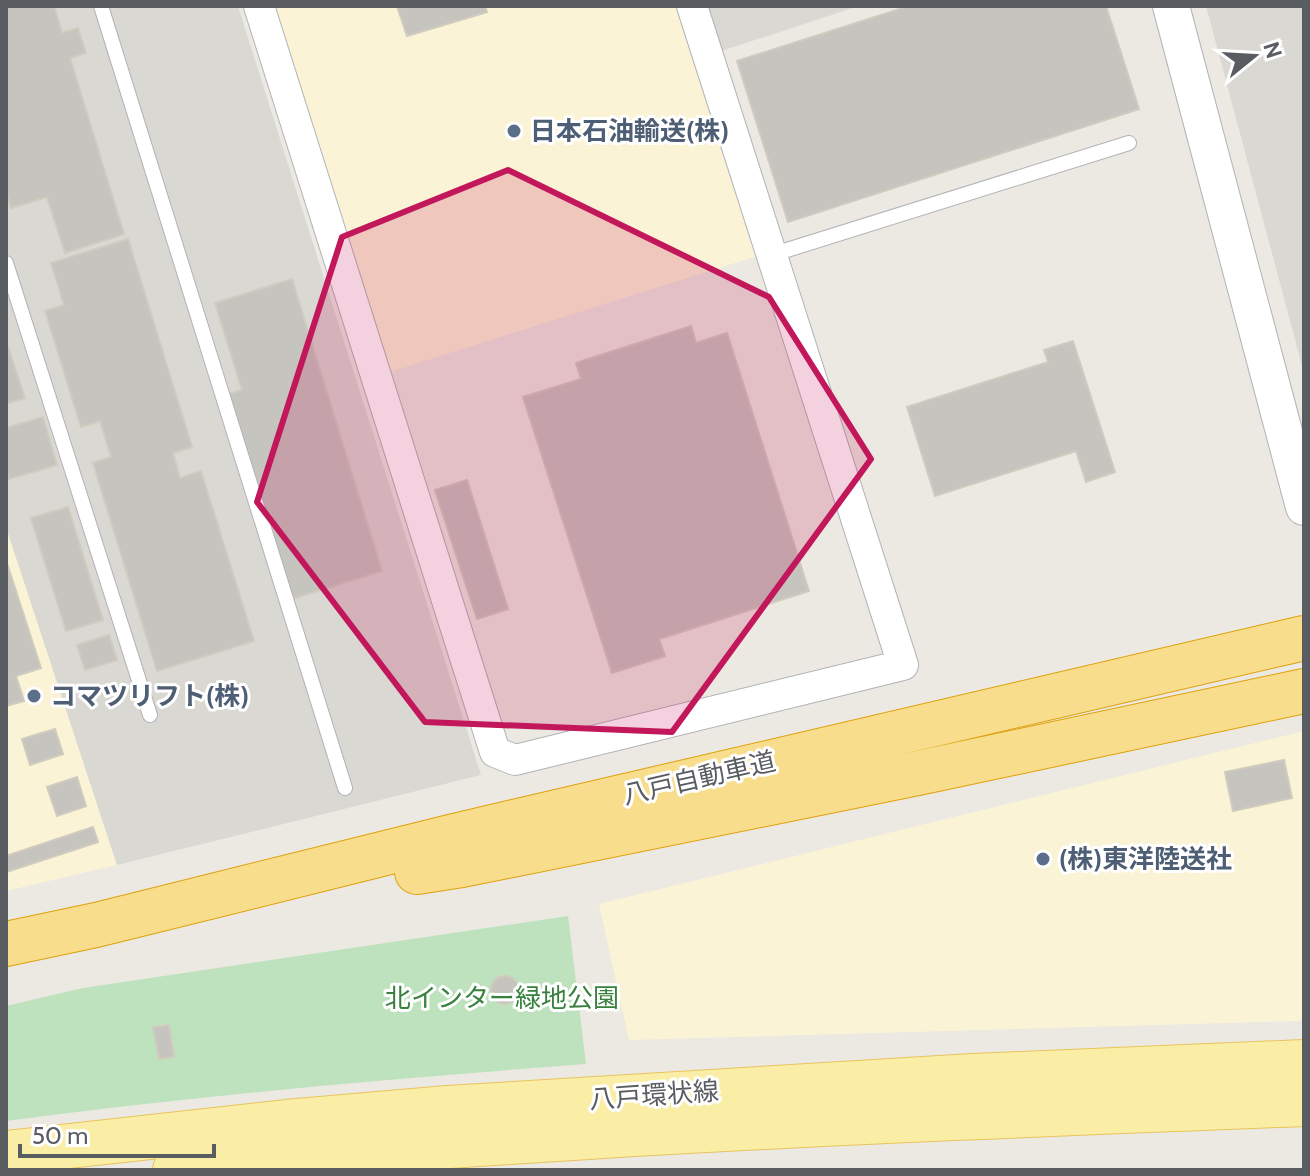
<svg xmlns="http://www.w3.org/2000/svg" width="1310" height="1176" font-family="Cabin,'Noto Sans JP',sans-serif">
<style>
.commercial{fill:#fbf3d5}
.industrial{fill:#dad8d3}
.green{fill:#bee2be}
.building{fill:#c6c4be;stroke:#d0cbbf;stroke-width:2}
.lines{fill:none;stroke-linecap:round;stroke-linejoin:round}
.service-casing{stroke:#b1b3b8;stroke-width:16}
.minor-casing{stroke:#b1b3b8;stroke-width:32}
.tertiary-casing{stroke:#b1b3b8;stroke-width:38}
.primary-casing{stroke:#e9c35c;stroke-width:46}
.motorway-casing{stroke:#e0a00c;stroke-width:46}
.service{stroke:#fff;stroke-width:14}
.minor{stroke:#fff;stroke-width:30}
.tertiary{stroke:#fff;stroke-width:36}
.primary{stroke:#faeea7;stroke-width:44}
.motorway{stroke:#f7dd8c;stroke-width:44}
.marked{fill:#c2185b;fill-opacity:0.2;stroke:#c2185b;stroke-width:6;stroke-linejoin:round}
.service-dot{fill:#5c6f8a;stroke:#fff;stroke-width:3}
.labels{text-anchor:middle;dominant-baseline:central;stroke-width:6;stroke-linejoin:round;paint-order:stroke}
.service-label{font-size:26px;font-weight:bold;fill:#4e5e75;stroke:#fff;text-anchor:start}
.street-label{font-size:26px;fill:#595c61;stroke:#fff}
.park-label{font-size:26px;fill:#38813d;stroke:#fff}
</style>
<rect width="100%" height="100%" fill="#ebe9e1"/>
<!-- commercial -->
<g class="commercial">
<path d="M 271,6 L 677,6 L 757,256 L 387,373 Z"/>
<path d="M 6,527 L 117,865 L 6,891 Z"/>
<path d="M 1304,731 L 1304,1016 L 1300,1021 L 629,1040 L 599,904 Z"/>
</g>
<!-- industrial -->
<g class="industrial">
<path d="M 6,6 L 238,6 L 481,775 L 117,865 L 6,527 Z"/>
<path d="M 707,6 L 859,6 L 721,51 Z"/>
<path d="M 1206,6 L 1304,6 L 1304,373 Z"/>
</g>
<!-- green -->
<path class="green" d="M 568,916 L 586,1064 C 392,1079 199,1095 6,1121 L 6,1006 L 83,988 Z"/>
<!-- building -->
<g class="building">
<path d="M 6,6 L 54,6 L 62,33 L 78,28 L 86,53 L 70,58 L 124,234 L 65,253 L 47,197 L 11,208 L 6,191 Z"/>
<path d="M 397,6 L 485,6 L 487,12 L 407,36 Z"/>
<path d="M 909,6 L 1106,6 L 1139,109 L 788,222 L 737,61 Z"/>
<path d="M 128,239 L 192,447 L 173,453 L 180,478 L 201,471 L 254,641 L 157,671 L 93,463 L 111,457 L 100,421 L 81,427 L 45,311 L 64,305 L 51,263 Z"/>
<path d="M 292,279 L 382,571 L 292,599 L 229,394 L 242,390 L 215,303 Z"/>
<path d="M 691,326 L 696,343 L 727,333 L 809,591 L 659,639 L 665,656 L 612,673 L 523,397 L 581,379 L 576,363 Z"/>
<path d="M 1073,341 L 1115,472 L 1086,482 L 1076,451 L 935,496 L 907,407 L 1048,362 L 1044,350 Z"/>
<path d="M 6,347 L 8,347 L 25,398 L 6,404 Z"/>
<path d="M 43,417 L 57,465 L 9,479 L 6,469 L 6,428 Z"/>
<path d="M 467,480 L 508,609 L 477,619 L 435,490 Z"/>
<path d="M 68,507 L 103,620 L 66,631 L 31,518 Z"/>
<path d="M 6,560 L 41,668 L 16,676 L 24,701 L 6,706 Z"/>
<path d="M 109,635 L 117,660 L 85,670 L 77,645 Z"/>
<path d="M 55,729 L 63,754 L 30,765 L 22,739 Z"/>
<path d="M 1284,760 L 1292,798 L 1233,811 L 1225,772 Z"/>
<path d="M 77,777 L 86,806 L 57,816 L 47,787 Z"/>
<path d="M 93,827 L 98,842 L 6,872 L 6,856 Z"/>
<circle cx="505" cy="990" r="14"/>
<path d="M 169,1025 L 174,1057 L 159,1059 L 153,1027 Z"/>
</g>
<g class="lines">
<defs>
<g id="service">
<path d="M 101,6 L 345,788"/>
<path d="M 771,255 L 1129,143"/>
<path d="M 6,263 L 150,715"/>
</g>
<path id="minor" d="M 259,6 L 495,752 L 515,760 L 903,665 L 692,6"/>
<path id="tertiary" d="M 1171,6 L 1304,507"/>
<g id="primary">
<path d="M 6,1153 L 286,1122 L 448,1108 L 973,1076 L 1304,1062"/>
<path d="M 175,1170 C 317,1154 460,1145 603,1136 C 836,1122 1070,1113 1304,1104"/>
</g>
<g id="motorway">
<path d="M 417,872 L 462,865 L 918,773 L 1304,691"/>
<path d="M 6,944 L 96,925 L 454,836 L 1304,638"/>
</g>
</defs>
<!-- service casing -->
<use href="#service" class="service-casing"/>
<!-- minor casing -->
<use href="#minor" class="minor-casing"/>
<!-- tertiary casing -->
<use href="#tertiary" class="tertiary-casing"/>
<!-- primary casing -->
<use href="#primary" class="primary-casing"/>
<!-- motorway casing -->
<use href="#motorway" class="motorway-casing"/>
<!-- service -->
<use href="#service" class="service"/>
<!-- minor -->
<use href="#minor" class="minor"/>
<!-- tertiary -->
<use href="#tertiary" class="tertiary"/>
<!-- primary -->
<use href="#primary" class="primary"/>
<!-- motorway -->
<use href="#motorway" class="motorway"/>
</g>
<!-- marked area -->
<path class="marked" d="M 508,170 L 769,297 L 871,459 L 672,732 L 425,722 L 257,502 L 342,237 Z"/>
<!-- markers -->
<g class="service-dot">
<circle cx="514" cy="131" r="8"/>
<circle cx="34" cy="696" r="8"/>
<circle cx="1043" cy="859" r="8"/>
</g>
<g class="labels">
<!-- service labels -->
<g class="service-label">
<text x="530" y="131">日本石油輸送(株)</text>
<text x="50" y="696">コマツリフト(株)</text>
<text x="1059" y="859">(株)東洋陸送社</text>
</g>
<!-- street labels -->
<g class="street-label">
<text transform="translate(699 778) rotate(-13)">八戸自動車道</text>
<text transform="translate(654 1095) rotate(-4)">八戸環状線</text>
</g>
<!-- park labels -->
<g class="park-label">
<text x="502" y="998">北インター緑地公園</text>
</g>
</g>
<!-- border -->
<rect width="1310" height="1176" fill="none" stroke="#595c61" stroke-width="16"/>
<!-- north arrow -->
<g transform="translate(1254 56) rotate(72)" stroke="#ffffff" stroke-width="6" paint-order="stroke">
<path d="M0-6L14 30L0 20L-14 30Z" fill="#595c61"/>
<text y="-12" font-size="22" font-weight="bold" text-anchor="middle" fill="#595c61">N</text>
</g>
<!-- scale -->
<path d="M20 1144v12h194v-12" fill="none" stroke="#595c61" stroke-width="4"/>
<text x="32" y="1144" font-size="24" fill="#595c61" stroke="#ffffff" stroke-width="6" paint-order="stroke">50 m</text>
</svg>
